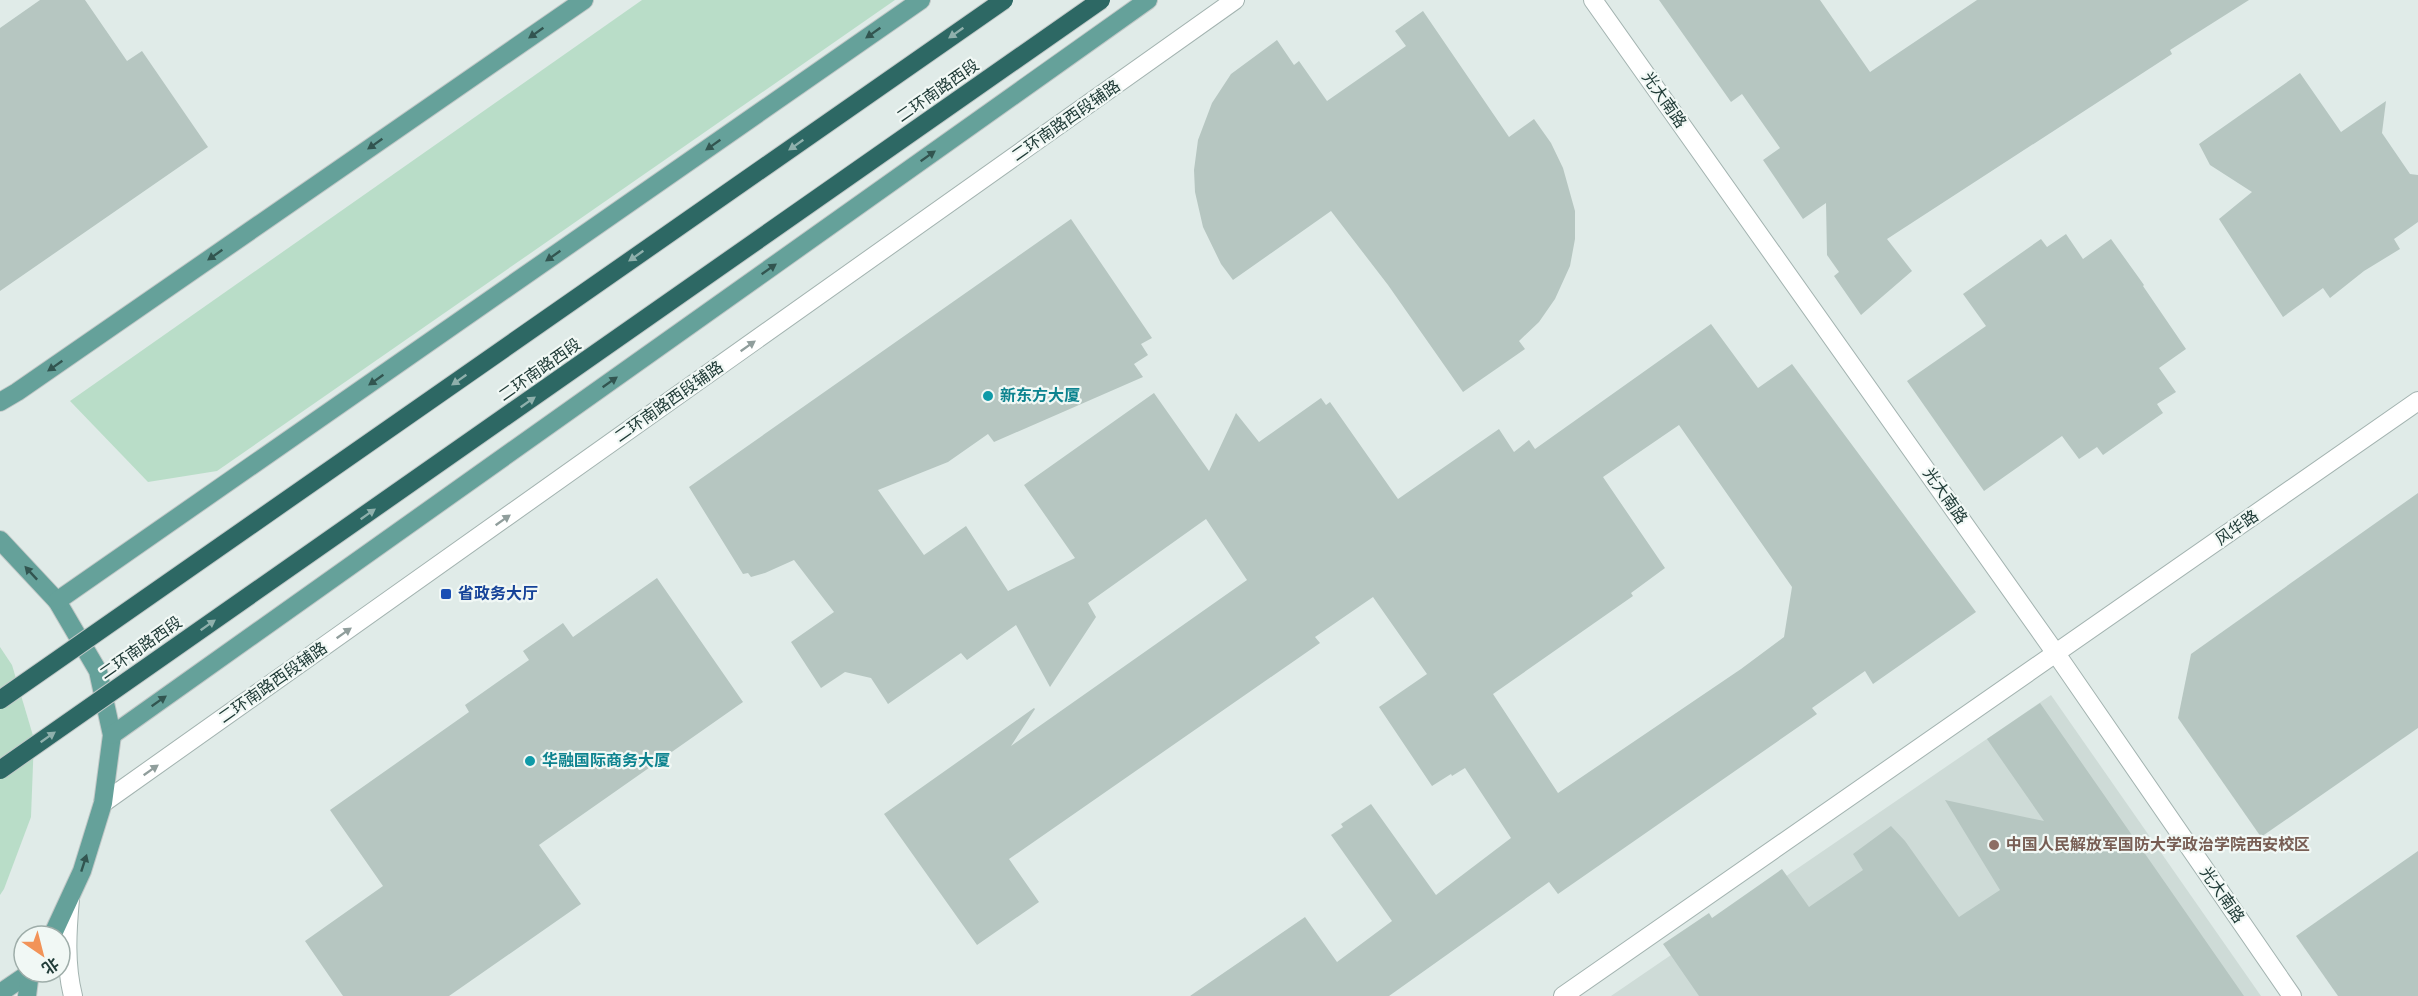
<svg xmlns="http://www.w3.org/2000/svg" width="2418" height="996" font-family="'Source Sans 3','Noto Sans SC',sans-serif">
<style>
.built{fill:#cedbd7}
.green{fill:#b9ddc8}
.building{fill:#b6c6c1;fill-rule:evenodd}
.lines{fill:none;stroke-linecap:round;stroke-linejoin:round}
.minor-casing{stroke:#a3b3b0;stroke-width:20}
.major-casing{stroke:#c1c8c7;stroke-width:20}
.minor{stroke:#fff;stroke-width:18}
.major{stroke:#65a19a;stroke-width:18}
.highway-bridge-casing{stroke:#c1c8c7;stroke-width:20;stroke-linecap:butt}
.highway-bridge{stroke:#2d6864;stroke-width:18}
.oneway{fill:#325550}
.oneway2{fill:#8fb0ac}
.oneway3{fill:#909e9c}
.culture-dot{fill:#0f9aa8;stroke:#f1f8f5;stroke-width:2}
.transit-dot{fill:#1a4fb4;stroke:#f1f8f5;stroke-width:2}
.education-dot{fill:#8d6e63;stroke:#f1f8f5;stroke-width:2}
.labels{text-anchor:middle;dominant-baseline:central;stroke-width:4.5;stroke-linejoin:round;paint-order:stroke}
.street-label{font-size:16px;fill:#213c38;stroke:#f1f8f5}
.culture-label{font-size:16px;font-weight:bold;fill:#0d838f;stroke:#f1f8f5;text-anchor:start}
.transit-label{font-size:16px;font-weight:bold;fill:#164399;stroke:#f1f8f5;text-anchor:start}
.education-label{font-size:16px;font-weight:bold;fill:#785e54;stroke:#f1f8f5;text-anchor:start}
</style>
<rect width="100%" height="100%" fill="#e0ebe8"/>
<!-- built -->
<path class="built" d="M 2051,695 L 2261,996 L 1611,996 Z"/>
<!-- green -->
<g class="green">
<path d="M 642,0 L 895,0 L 217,471 L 148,482 L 70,401 Z"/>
<path d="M 0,647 L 12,665 L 34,739 L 31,817 L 4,889 L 0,895 Z"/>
</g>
<!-- building -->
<g class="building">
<path d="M 40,0 L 85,0 L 127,61 L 142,51 L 208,147 L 0,291 L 0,28 Z"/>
<path d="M 1659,0 L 1820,0 L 1870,72 L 1977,0 L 2249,0 L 2170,50 L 2172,54 L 1887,239 L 1912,271 L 1861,315 L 1834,276 L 1839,272 L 1827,255 L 1826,203 L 1803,219 L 1763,160 L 1780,148 L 1742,94 L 1731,102 Z"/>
<path d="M 1423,11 L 1509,137 L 1534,119 L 1551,143 L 1563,168 L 1575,211 L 1575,239 L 1570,266 L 1555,299 L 1539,322 L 1519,341 L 1525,349 L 1463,392 L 1388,285 L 1331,211 L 1233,280 L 1221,264 L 1203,227 L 1195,192 L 1194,170 L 1198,140 L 1212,103 L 1231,74 L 1277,40 L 1294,65 L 1299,61 L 1327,101 L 1406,46 L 1395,31 Z"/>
<path d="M 2300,73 L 2341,132 L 2386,101 L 2382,133 L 2410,174 L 2418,175 L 2418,222 L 2394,239 L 2400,249 L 2364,271 L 2330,298 L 2323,288 L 2283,317 L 2219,219 L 2252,192 L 2210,165 L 2199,144 Z"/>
<path d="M 1071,219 L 1152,338 L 1141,344 L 1148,355 L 1134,364 L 1143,377 L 994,442 L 988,434 L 948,462 L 878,490 L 924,555 L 966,526 L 1008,591 L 1075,558 L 1024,485 L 1154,393 L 1209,471 L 1236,413 L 1259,442 L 1321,398 L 1326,405 L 1330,402 L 1398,499 L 1499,429 L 1514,452 L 1529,440 L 1535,449 L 1711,324 L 1758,388 L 1792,364 L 1976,612 L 1873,684 L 1865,671 L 1812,708 L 1817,714 L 1558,894 L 1549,882 L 1389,996 L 1190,996 L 1305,917 L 1337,962 L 1392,921 L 1331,835 L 1343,827 L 1341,824 L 1371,804 L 1436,895 L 1511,838 L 1465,768 L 1452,776 L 1451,774 L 1432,786 L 1379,707 L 1427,674 L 1373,597 L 1315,637 L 1320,643 L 1009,859 L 1039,902 L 977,945 L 884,814 L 1034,708 L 1035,709 L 1011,746 L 1247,580 L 1206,519 L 1088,603 L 1096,617 L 1050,687 L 1016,625 L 967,660 L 961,653 L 888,704 L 871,678 L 845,672 L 821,688 L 791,642 L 834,612 L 794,560 L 765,573 L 751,577 L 748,573 L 743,574 L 689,487 ZM 1679,425 L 1792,587 L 1784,637 L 1741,669 L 1558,793 L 1493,694 L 1633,596 L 1631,593 L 1665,568 L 1603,477 Z"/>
<path d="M 2066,234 L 2083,259 L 2111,239 L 2144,285 L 2143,286 L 2186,349 L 2159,368 L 2176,392 L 2157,404 L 2163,413 L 2103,455 L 2097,447 L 2079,459 L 2062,436 L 1984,491 L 1907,381 L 1986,326 L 1963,294 L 2041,239 L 2047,247 Z"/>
<path d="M 2418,493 L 2418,728 L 2261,837 L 2178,718 L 2191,654 Z"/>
<path d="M 657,578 L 743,702 L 539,845 L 581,904 L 449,996 L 343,996 L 305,941 L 383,886 L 330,810 L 469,712 L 465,705 L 529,660 L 523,651 L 563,623 L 573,637 Z"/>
<path d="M 2040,703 L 2244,996 L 1699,996 L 1663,944 L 1709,913 L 1712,918 L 1782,869 L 1809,907 L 1863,870 L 1853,854 L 1891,826 L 1905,841 L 1959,917 L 2000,890 L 1945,800 L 2044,821 L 1987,739 Z"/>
<path d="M 2418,851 L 2418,996 L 2338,996 L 2296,936 Z"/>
</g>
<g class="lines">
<defs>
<g id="minor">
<path d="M 1593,0 L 2057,655 L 2292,996"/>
<path d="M 103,803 L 1235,0"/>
<path d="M 70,899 C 67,932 65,964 73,996"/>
<path d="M 1563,996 L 2418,401"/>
</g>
<g id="major">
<path d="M 0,402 L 17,392 L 584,0"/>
<path d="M 0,540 L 57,601 L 98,671 L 112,735 L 103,803 L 82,871 L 52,936"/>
<path d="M 57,601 L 921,0"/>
<path d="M 112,735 L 1148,0"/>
<path d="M 0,993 L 31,972"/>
<path d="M 27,996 L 30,972"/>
</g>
</defs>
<!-- minor casing -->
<use href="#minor" class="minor-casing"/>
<!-- major casing -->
<use href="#major" class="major-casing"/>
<!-- minor -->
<use href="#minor" class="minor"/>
<!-- major -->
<use href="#major" class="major"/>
<defs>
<g id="highway-bridge">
<path d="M 0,700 L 1004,0"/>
<path d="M 0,770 L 1101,0"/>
</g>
</defs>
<!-- highway-bridge casing -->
<use href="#highway-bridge" class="highway-bridge-casing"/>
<!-- highway-bridge -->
<use href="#highway-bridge" class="highway-bridge"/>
</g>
<!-- one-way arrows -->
<defs><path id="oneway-solid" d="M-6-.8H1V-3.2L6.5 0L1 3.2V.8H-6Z" transform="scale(1.5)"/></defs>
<g class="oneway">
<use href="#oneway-solid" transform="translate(536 33) rotate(145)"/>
<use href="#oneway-solid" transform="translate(873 33) rotate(145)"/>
<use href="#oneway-solid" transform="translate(375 144) rotate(145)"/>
<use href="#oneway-solid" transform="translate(713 145) rotate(145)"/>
<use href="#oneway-solid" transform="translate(928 156) rotate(-35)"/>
<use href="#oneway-solid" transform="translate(215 255) rotate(145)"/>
<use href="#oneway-solid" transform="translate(553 256) rotate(145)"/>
<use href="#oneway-solid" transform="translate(769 269) rotate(-35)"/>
<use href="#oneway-solid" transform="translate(55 366) rotate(145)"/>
<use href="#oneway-solid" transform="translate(376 380) rotate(145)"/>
<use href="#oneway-solid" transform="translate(610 382) rotate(-35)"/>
<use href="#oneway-solid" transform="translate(31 573) rotate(-133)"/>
<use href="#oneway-solid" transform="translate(159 701) rotate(-35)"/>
<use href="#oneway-solid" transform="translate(84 863) rotate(-72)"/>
</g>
<g class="oneway2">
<use href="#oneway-solid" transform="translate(956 33) rotate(145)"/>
<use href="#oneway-solid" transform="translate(796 145) rotate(145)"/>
<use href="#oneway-solid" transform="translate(636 256) rotate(145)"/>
<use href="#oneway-solid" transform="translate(459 380) rotate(145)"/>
<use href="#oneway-solid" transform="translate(528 402) rotate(-35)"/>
<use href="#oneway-solid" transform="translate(368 514) rotate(-35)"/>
<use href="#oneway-solid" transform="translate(208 625) rotate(-35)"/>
<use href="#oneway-solid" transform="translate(48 737) rotate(-35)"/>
</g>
<g class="oneway3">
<use href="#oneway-solid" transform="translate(748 346) rotate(-35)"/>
<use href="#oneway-solid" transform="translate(503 520) rotate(-35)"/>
<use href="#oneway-solid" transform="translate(344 633) rotate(-35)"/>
<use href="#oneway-solid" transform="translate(151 770) rotate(-35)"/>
</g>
<!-- markers -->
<g class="culture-dot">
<circle cx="988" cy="396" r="6"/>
<circle cx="530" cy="761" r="6"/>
</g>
<rect class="transit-dot" x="440" y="588" width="12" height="12" rx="3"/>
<circle class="education-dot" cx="1994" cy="845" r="6"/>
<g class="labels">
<!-- street labels -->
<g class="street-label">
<text transform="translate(938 91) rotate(-35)">二环南路西段</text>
<text transform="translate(1664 100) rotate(55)">光大南路</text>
<text transform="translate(1066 121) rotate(-35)">二环南路西段辅路</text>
<text transform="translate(540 370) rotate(-35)">二环南路西段</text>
<text transform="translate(669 402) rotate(-35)">二环南路西段辅路</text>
<text transform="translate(1945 496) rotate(55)">光大南路</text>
<text transform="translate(2237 528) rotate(-35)">风华路</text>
<text transform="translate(141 648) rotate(-35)">二环南路西段</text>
<text transform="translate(273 683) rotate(-35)">二环南路西段辅路</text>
<text transform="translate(2222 895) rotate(55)">光大南路</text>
</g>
<!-- culture labels -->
<g class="culture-label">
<text x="1000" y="396">新东方大厦</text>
<text x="542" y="761">华融国际商务大厦</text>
</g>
<!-- transit labels -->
<g class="transit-label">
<text x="458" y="594">省政务大厅</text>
</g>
<!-- education labels -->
<g class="education-label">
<text x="2006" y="845">中国人民解放军国防大学政治学院西安校区</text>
</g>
</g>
<!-- north arrow -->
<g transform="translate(42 954) rotate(145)"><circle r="28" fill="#f1f8f5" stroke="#9eada9" stroke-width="1.5"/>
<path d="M0-4.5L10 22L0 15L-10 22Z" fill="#f29358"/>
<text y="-9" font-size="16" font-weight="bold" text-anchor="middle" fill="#213c38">北</text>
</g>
</svg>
